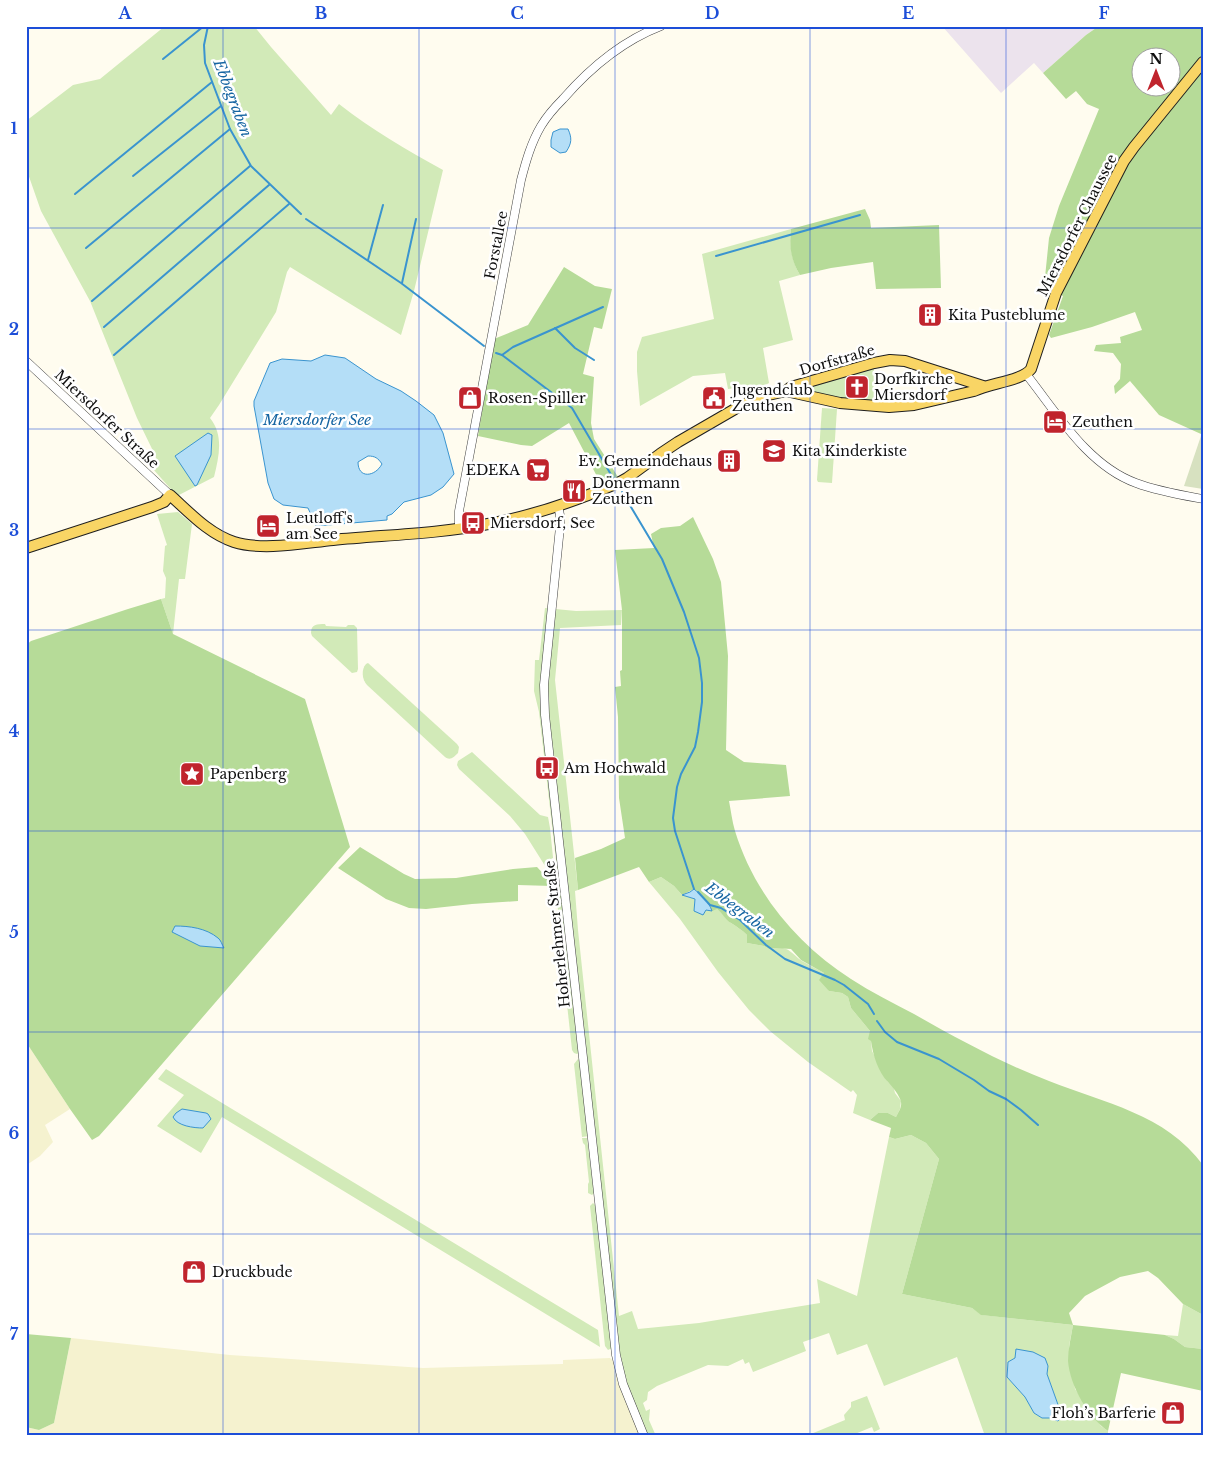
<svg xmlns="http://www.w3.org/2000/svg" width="1229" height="1462" font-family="'Libre Baskerville',serif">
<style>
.industrial{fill:#ece3ed}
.farmland{fill:#f5f2cf}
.green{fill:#d2eab8;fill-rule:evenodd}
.forest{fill:#b6db98;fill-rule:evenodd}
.cemetery{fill:#d7e1c0}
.water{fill:#b4def7;stroke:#3a94cf;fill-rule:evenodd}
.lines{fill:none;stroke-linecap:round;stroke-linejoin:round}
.stream{stroke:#3a94cf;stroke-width:2}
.minor-casing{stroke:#414141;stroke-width:9}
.major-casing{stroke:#1f1f1f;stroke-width:12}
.minor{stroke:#fff;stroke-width:8}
.major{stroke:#f9d565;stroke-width:10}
.grid{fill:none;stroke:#1d4ed8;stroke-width:1;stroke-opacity:0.55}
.labels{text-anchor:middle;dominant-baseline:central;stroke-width:5;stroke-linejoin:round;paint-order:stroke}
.street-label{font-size:14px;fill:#0e0e0e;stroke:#fff}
.poi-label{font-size:14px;fill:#0e0e0e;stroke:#fff;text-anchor:start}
.water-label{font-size:15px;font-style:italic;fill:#1665a2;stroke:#fff}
.neatline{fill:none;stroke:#1d4ed8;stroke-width:2}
.grid-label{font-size:16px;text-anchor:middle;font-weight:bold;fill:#1d4ed8}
</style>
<rect width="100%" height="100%" fill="#fffcef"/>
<!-- industrial -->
<path class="industrial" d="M 942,26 L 1099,26 L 1086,35 L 1043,73 L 1034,63 L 1001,93 Z"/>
<!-- farmland -->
<g class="farmland">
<path d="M 26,1042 L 70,1109 L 45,1125 L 53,1142 L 40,1156 L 28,1164 L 26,1161 Z"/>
<path d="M 71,1338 L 230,1355 L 423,1368 L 563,1364 L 563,1360 L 610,1358 L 614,1362 L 641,1436 L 26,1436 L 26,1427 L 39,1430 L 54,1423 Z"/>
</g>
<!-- green -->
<g class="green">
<path d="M 165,26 L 254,26 L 271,47 L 331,115 L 339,104 C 372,130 407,150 443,170 L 414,291 L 401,335 L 290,267 L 287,272 L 276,312 L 219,405 L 210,418 C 224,435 219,457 214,477 L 177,496 L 153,469 L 156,457 L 137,418 L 90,301 L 41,211 L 26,168 L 26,121 L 73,85 L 100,79 Z"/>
<path d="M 791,229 C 789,245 792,262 800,275 L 779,281 L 793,340 L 763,348 L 769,383 L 746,395 L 744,387 L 728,389 L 725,373 L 693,376 L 640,406 L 637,371 L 637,352 L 642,337 L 714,319 L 702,254 Z"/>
<path d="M 874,366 L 874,401 L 846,402 L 807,393 L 805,388 L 809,384 Z"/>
<path d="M 822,408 L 837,409 L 832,483 L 818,482 L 817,480 Z"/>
<path d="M 178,512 L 192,524 L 185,579 L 179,579 L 173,634 L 161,599 L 165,598 L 166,578 L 163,571 L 165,546 L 167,545 L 157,514 Z"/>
<path d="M 545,608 L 576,611 L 622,610 L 621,625 L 560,628 L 555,680 L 578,890 L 575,891 L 578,930 L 619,1316 L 632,1311 L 638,1329 L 699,1323 L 820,1303 L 817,1279 L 857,1296 L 889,1137 L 895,1139 L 911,1135 L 926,1143 L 939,1159 L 902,1294 L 972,1308 L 982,1315 L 1073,1325 L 1069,1346 L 1075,1389 L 1101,1426 L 1108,1431 L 1108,1436 L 985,1436 L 957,1357 L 884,1386 L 867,1344 L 837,1355 L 829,1333 L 803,1342 L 806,1351 L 753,1372 L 749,1362 L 745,1364 L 743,1359 L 728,1366 L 708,1365 L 657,1386 L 648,1392 L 647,1400 L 643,1403 L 646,1411 L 650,1409 L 649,1420 L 656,1436 L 648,1436 L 626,1383 L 619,1350 L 560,877 L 558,878 L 539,712 L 534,691 L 535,660 L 539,660 ZM 1015,1358 L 1048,1366 L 1047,1374 L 1061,1413 L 1060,1419 L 1058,1421 L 1051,1418 L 1042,1418 L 1034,1413 L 1025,1397 L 1007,1377 L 1008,1362 Z"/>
<path d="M 325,624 L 326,626 L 346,627 L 348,625 L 354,625 L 357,628 L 358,669 L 357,672 L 352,673 L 312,636 L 311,633 C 311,624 317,624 325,624 Z"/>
<path d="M 368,663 L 457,744 L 459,747 L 458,753 C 454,757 450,761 445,757 L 367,685 C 362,680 361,669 366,664 Z"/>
<path d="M 472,752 L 540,815 L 548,817 L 550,828 L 555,877 L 547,869 L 525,834 L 510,816 L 459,769 L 457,765 L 458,761 Z"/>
<path d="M 661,877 L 674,886 L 682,895 L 695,899 L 694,909 L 706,910 L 717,909 C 724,913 726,920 731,923 C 737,927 742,930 747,935 L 747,943 L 764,946 L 769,949 C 789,945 788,951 802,961 C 809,965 817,969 824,973 L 829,991 L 842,993 L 848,997 L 851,1008 L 870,1031 L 872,1051 L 888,1082 L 893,1085 L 895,1093 L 901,1101 L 900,1109 L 896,1117 L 888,1113 L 878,1113 L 870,1120 L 853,1113 L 857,1095 L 853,1090 L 851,1092 L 808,1062 L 770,1031 L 749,1010 L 718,972 L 680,919 L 649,882 Z"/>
<path d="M 561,885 L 566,932 L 563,936 L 559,933 L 561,932 L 556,895 L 554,893 L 557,886 Z"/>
<path d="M 564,944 L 567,947 L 579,1053 L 577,1054 L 574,1053 L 572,1050 L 561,949 Z"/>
<path d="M 578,1059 L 580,1061 L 589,1136 L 582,1137 L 574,1064 Z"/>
<path d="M 166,1069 L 598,1330 L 600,1347 L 222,1117 L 201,1153 L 157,1126 L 184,1095 L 158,1079 Z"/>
<path d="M 582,1138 L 587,1138 L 594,1193 L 592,1195 L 588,1193 L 588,1184 L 589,1182 L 585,1145 L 583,1143 Z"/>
<path d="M 593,1203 L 595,1205 L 597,1208 L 612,1348 L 608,1350 L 605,1346 L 590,1206 Z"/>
<path d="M 1183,1304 L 1203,1315 L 1203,1349 L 1185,1347 L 1174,1339 L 1165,1335 L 1178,1336 Z"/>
<path d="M 867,1396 L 880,1429 L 874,1432 L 872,1427 L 850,1436 L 806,1436 L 845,1420 L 844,1415 L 851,1407 L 851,1402 Z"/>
</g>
<!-- forest -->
<g class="forest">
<path d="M 1099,26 L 1203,26 L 1203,430 L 1201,434 L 1159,415 L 1130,381 L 1115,394 L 1114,386 L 1120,379 L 1121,364 L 1113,353 L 1094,351 L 1096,345 L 1121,343 L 1120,337 L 1142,330 L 1135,312 L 1092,327 L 1051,338 L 1049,335 L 1063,296 L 1044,287 L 1049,238 L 1059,206 L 1099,109 L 1087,104 L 1076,91 L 1066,99 L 1043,73 L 1086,35 ZM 1142,58 L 1172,58 L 1172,88 L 1142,88 Z"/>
<path d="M 865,209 L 870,220 L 871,228 L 939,225 L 941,288 L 876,289 L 873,262 L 831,268 L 800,275 C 791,260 789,247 791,229 Z"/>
<path d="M 564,267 L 595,286 L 612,289 L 602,329 L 594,327 L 583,374 L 594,377 L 591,423 L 594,439 L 618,477 L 601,484 L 569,423 L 532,446 L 521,445 L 478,436 L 494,339 L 528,325 Z"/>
<path d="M 693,517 L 713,559 L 721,582 L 728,656 L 726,750 L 744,762 L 786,765 L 790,796 L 729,801 C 731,811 732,821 735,831 C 754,893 797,944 851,979 C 871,992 893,1003 914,1014 C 958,1039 1002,1063 1049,1081 C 1104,1103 1166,1114 1203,1165 L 1203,1315 L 1183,1304 L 1158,1278 L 1148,1271 L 1120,1277 L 1085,1296 L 1069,1313 L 1073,1325 L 1165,1335 L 1174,1339 L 1185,1347 L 1203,1349 L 1203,1391 L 1121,1373 L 1108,1431 C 1088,1417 1070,1386 1068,1361 C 1068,1349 1071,1337 1073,1325 L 981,1315 L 972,1308 L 902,1294 L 939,1159 L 926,1143 L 911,1135 L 895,1139 L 889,1137 L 891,1128 L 870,1120 L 878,1113 L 888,1113 L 896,1117 C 898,1112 902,1108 901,1102 C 900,1096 892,1086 888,1082 C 878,1072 873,1055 871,1041 L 868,1039 L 870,1031 L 851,1008 L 848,997 L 842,993 L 829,991 L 819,980 L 824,973 L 801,960 L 791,949 L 775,948 L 769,949 L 764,946 L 747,943 L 747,935 C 742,930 737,927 731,923 C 725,920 723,913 717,909 L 712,911 C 709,902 702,896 694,889 L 682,895 L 674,886 L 661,877 L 649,882 L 639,867 L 578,890 L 575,858 L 601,849 L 625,838 L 619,798 L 618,717 L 615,687 L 621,686 L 620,671 L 622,670 L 622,610 L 615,550 L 654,548 L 651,534 L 661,528 L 680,526 Z"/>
<path d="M 161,599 L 173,634 L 305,699 L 350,847 L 124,1108 L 99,1136 L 92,1140 L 70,1109 L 26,1042 L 26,645 L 31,641 L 128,609 Z"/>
<path d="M 360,847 L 404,874 L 415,879 L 456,878 L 513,869 L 537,867 L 550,881 L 552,886 L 518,885 L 518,901 L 472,904 L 426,909 L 409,908 L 386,899 L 338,868 Z"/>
<path d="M 26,1334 L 71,1338 L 54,1423 L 39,1430 L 26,1427 Z"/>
</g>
<!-- cemetery -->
<path class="cemetery" d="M 1203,430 L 1203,489 L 1184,486 Z"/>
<!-- water -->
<g class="water">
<path d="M 560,129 L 568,129 C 572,138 572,143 566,152 L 560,153 L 551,147 L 551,140 L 553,132 Z"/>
<path d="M 325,355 L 345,358 L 376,379 L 401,391 L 416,401 L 434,415 L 443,433 L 454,474 L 443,487 L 431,495 L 404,502 L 392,514 L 387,516 L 387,520 L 316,526 L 308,508 L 283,505 L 274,499 L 268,483 L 254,406 L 254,401 L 270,363 L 282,359 L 311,361 ZM 368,456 C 375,456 378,458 382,464 C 375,477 358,479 358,462 Z"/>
<path d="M 208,433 L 212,435 L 211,455 L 197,485 L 195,486 L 175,456 Z"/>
<path d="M 694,889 C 702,896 709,902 712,911 L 706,910 L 703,915 L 694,911 L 695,899 L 682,895 L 690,892 Z"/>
<path d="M 175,926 C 189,926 206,928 218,938 C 221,940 222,945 224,948 L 200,946 L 172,932 Z"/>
<path d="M 182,1109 L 206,1113 L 208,1114 L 211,1119 L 203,1128 C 194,1128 177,1126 173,1117 L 176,1113 Z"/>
<path d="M 1016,1349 L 1033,1352 L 1045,1358 L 1048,1366 L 1047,1374 L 1061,1413 L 1060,1419 L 1058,1421 L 1051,1418 L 1042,1418 L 1034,1413 L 1025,1397 L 1007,1377 L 1008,1362 L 1015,1358 Z"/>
</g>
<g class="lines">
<!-- stream -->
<g class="stream">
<path d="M 208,26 L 204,45 L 205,63 L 230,129 L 251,166 L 301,214"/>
<path d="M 163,59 L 204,26"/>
<path d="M 133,176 L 221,106"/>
<path d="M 75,194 L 212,82"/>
<path d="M 306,219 L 401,283 L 484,346"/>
<path d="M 86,248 L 230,129"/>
<path d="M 716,256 L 860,215"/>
<path d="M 368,260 L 383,205"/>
<path d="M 402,283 L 416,219"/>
<path d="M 92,301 L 250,166"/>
<path d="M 104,327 L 269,185"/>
<path d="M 555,328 L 575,348 L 594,360"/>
<path d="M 496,353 L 502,355 L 572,408 L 613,478"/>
<path d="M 114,355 L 289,204"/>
<path d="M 502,355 L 513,347 L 603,307"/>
<path d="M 622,492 L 662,559 L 684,612 L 699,658 L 702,683 L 702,702 L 698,732 L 695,747 L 681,774 L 677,787 L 673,818 L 675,831 L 694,889"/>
<path d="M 698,892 L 710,905 L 721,908 L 740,920 L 766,945 L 785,959 L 835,980 L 844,985 L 868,1004 L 874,1014"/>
<path d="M 877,1021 L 885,1032 L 897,1042 L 939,1059 L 974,1080 L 989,1091 L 1006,1099 L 1021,1110 L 1038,1125"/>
</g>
<defs>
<g id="minor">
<path d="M 26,361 L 170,495"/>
<path d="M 1026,374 C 1057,413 1087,465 1136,483 C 1157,491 1181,495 1203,499"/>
<path d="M 558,506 L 560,515 L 560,527 L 544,685 L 545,715 L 616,1355 L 623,1384 L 644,1436"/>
<path d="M 459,528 L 459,511 L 521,180 C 526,161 531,143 541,126 C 547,116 555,107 563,99 C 590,68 622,41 661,26"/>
</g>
<g id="major">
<path d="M 786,391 L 840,403 L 889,407 L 914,405 L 974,391 C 989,383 1022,381 1031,369 L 1056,293 L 1124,161 L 1134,147 L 1203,62"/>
<path d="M 26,548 L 152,507 L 164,502 L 170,495 C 190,513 209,534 234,542 C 263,551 303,543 333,540 C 384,535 437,534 488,524 C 532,516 576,501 618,483 L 627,478 L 660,454 L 678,442 L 735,409 L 759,397 L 786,391 L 791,387 L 874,363 L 890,360 L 905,361 L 983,386"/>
</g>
</defs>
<!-- minor casing -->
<use href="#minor" class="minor-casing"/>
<!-- major casing -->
<use href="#major" class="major-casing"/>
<!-- minor -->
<use href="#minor" class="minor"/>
<!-- major -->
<use href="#major" class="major"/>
</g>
<!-- grid -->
<path class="grid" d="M 223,26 L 223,1436M 419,26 L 419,1436M 615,26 L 615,1436M 810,26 L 810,1436M 1006,26 L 1006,1436M 26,228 L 1203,228M 26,429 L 1203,429M 26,630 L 1203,630M 26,831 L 1203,831M 26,1032 L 1203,1032M 26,1234 L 1203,1234"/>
<!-- icons -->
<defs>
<symbol id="building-square" viewBox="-11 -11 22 22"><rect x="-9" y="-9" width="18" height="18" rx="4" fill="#c0242d" stroke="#fff"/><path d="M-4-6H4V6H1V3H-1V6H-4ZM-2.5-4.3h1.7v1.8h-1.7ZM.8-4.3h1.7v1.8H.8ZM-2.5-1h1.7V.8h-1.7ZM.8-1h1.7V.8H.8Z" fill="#fff"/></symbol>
<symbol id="church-square" viewBox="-11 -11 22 22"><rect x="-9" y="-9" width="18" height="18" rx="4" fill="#c0242d" stroke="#fff"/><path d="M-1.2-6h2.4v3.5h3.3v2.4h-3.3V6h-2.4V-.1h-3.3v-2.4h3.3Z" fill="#fff"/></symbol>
<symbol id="shop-square" viewBox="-11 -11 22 22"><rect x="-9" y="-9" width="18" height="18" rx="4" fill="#c0242d" stroke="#fff"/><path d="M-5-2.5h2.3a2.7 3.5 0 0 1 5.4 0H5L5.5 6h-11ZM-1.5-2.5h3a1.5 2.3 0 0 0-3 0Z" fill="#fff"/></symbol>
<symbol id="civic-square" viewBox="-11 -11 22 22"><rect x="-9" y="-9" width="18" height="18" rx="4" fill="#c0242d" stroke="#fff"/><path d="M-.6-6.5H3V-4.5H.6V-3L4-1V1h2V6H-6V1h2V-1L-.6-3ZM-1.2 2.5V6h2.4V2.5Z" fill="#fff"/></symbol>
<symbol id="hotel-square" viewBox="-11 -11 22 22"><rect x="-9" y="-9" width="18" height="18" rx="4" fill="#c0242d" stroke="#fff"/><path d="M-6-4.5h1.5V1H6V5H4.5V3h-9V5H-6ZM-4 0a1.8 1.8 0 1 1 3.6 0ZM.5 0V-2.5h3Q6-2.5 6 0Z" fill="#fff"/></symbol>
<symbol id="school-square" viewBox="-11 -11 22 22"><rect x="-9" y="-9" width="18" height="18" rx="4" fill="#c0242d" stroke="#fff"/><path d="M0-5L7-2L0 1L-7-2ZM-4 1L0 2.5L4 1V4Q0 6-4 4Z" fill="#fff"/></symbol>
<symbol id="supermarket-square" viewBox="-11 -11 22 22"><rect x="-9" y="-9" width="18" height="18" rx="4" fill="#c0242d" stroke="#fff"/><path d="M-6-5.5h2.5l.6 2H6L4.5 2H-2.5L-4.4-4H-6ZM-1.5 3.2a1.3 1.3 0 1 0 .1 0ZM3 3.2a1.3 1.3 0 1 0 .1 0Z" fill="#fff"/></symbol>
<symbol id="restaurant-square" viewBox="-11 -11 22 22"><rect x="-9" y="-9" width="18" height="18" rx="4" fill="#c0242d" stroke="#fff"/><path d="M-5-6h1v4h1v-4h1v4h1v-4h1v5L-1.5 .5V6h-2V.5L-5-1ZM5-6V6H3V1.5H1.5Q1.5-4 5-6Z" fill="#fff"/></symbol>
<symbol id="bus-square" viewBox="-11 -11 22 22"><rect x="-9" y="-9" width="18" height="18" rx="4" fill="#c0242d" stroke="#fff"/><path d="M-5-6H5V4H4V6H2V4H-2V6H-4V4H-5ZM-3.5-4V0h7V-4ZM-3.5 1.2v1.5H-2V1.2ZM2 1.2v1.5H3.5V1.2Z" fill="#fff"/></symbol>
<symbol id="sight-square" viewBox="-11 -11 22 22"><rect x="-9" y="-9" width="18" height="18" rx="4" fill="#c0242d" stroke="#fff"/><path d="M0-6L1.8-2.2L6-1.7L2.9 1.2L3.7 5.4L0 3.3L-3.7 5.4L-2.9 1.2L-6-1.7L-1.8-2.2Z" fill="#fff"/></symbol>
</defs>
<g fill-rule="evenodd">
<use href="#building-square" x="916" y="301" width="28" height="28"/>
<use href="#church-square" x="843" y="373" width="28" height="28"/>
<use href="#shop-square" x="456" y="384" width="28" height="28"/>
<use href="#civic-square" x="700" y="384" width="28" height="28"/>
<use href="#hotel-square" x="1041" y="408" width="28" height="28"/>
<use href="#school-square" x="760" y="437" width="28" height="28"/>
<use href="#building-square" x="715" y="447" width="28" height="28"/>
<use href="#supermarket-square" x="524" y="456" width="28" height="28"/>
<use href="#restaurant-square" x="560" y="477" width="28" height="28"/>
<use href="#bus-square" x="459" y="509" width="28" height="28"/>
<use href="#hotel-square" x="254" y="512" width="28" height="28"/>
<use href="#bus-square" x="533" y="754" width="28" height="28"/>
<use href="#sight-square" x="178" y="760" width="28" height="28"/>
<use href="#shop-square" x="180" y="1258" width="28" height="28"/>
<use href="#shop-square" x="1159" y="1399" width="28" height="28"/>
</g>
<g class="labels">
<!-- street labels -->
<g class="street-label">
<text transform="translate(1077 225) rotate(-63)">Miersdorfer Chaussee</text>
<text transform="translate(496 245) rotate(-79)">Forstallee</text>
<text transform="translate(837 360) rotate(-16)">Dorfstraße</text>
<text transform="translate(107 419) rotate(43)">Miersdorfer Straße</text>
<text transform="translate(557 934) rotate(-96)">Hoherlehmer Straße</text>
</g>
<!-- poi labels -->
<g class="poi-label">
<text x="948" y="315">Kita Pusteblume</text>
<text x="874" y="379">Dorfkirche<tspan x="874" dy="16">Miersdorf</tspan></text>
<text x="732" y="390">Jugendclub<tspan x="732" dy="16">Zeuthen</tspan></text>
<text x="488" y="398">Rosen-Spiller</text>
<text x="1072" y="422">Zeuthen</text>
<text x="792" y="451">Kita Kinderkiste</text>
<text x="712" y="461" text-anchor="end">Ev. Gemeindehaus</text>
<text x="520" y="470" text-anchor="end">EDEKA</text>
<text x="592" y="483">Dönermann<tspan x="592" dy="16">Zeuthen</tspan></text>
<text x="286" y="518">Leutloff's<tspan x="286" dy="16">am See</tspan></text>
<text x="490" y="523">Miersdorf, See</text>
<text x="564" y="768">Am Hochwald</text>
<text x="210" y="774">Papenberg</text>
<text x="212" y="1272">Druckbude</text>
<text x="1156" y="1413" text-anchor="end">Floh’s Barferie</text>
</g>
<!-- water labels -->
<g class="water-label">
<text transform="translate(233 98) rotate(69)">Ebbegraben</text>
<text x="317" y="419">Miersdorfer See</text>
<text transform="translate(740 910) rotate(37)">Ebbegraben</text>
</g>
</g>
<!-- border -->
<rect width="1229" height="1462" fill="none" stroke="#ffffff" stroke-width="55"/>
<!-- north arrow -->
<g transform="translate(1156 72)"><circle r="24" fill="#ffffff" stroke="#9f9f9f"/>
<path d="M0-4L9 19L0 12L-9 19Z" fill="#c0242d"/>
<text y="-8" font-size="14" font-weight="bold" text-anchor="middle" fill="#0e0e0e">N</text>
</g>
<rect x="28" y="28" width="1174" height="1406" class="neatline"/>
<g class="grid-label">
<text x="125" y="19">A</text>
<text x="321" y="19">B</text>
<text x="517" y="19">C</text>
<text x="712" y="19">D</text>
<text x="908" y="19">E</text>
<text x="1104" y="19">F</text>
<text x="14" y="134">1</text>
<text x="14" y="335">2</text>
<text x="14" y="536">3</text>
<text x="14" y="737">4</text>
<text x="14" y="938">5</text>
<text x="14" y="1139">6</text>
<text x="14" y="1340">7</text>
</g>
</svg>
